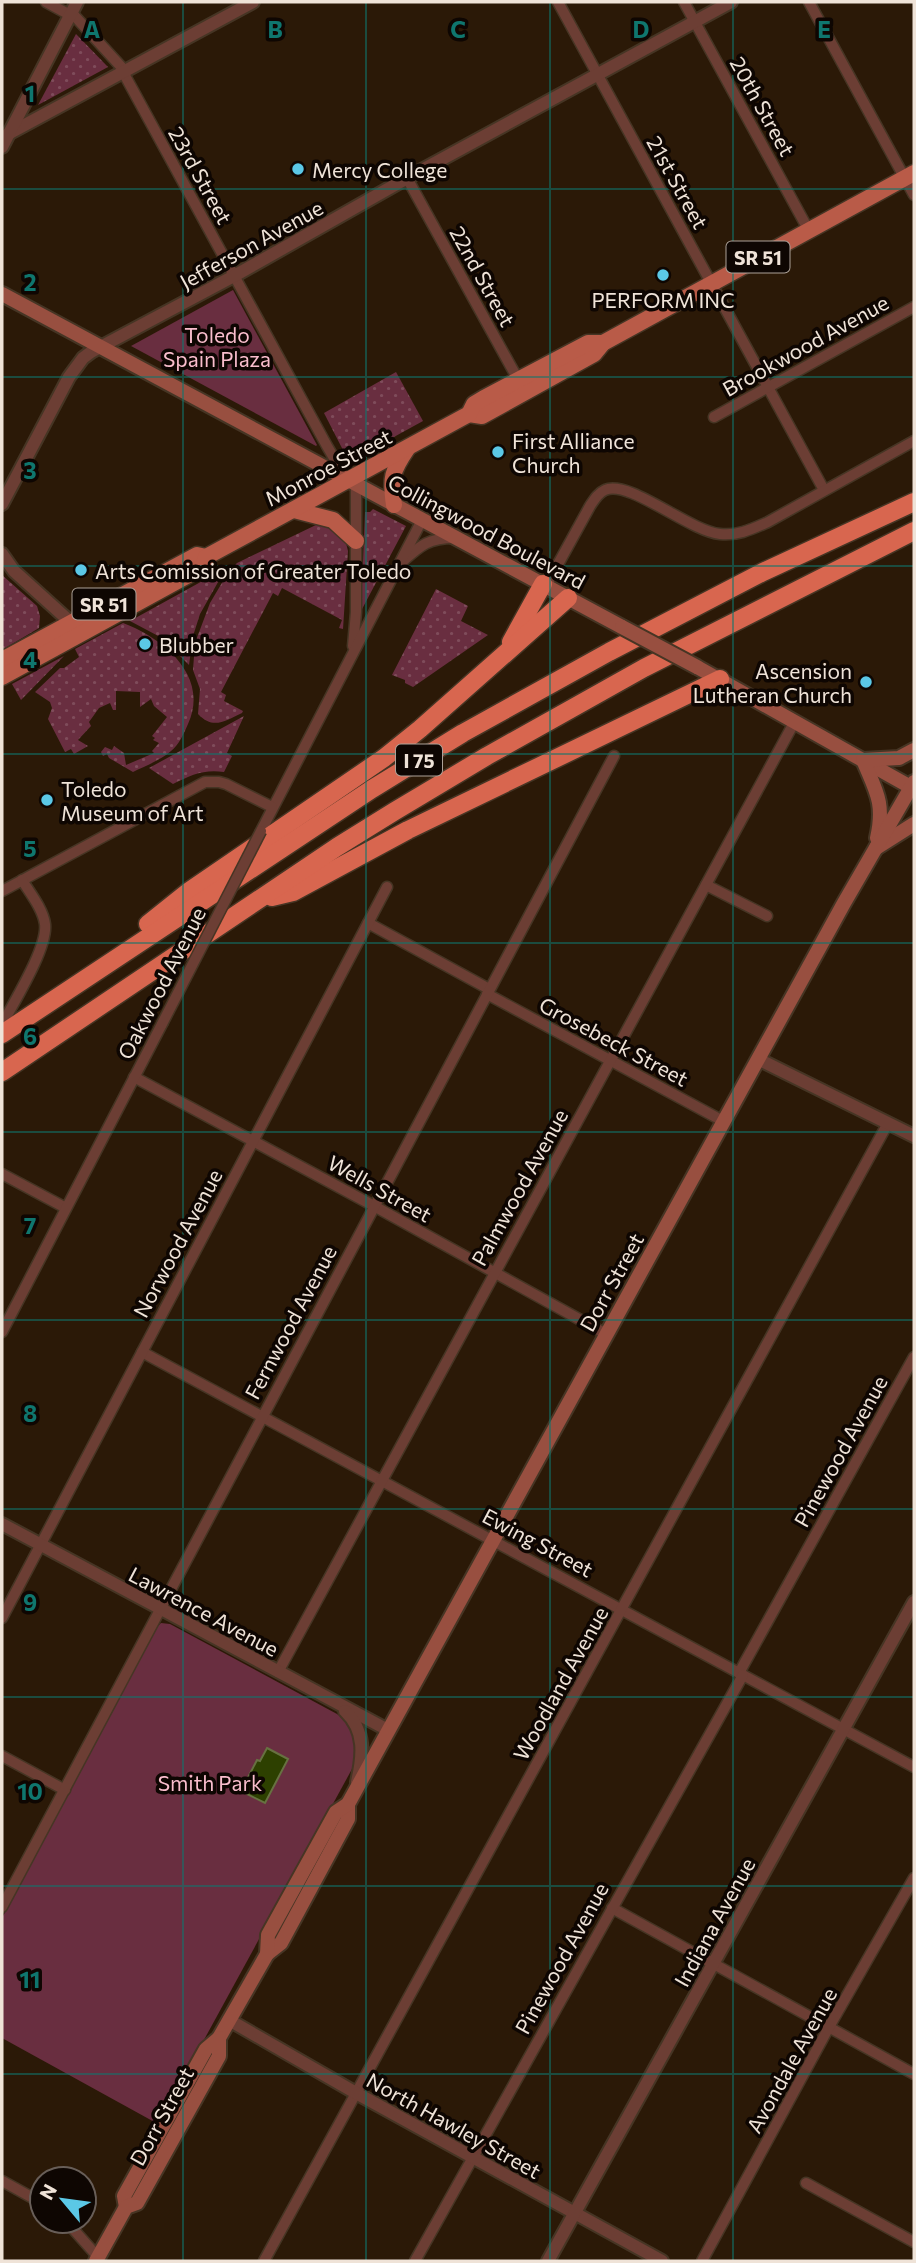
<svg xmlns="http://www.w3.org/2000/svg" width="916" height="2263" font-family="Commissioner,sans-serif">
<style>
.grass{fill:url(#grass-dots)}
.green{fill:#692e40}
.water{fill:#2d4000;stroke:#677141;stroke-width:2}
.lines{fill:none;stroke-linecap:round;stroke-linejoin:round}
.minor-casing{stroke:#463524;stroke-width:13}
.tertiary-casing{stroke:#463524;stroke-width:16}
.secondary-casing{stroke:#463524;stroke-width:18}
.primary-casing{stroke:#463524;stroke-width:19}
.motorway-casing{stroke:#463524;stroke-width:21}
.minor{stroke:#6c3e34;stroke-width:10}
.tertiary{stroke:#6c3e34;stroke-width:12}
.secondary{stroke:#984f40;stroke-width:14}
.primary{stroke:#b95b48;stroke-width:16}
.motorway{stroke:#d8664f;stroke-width:18}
.minor-bridge-casing{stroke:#463524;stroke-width:13;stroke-linecap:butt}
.secondary-bridge-casing{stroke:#463524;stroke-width:18;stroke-linecap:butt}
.minor-bridge{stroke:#6c3e34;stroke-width:10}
.secondary-bridge{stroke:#984f40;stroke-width:14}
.grid{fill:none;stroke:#0f766e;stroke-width:2;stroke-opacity:0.55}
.poi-dot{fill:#5bc8e6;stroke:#0e0602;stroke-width:2.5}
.labels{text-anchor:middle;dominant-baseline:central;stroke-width:7;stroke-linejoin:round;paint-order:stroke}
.shield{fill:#0e0602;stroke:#aca198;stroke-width:2}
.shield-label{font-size:19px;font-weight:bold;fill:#efe3d8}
.street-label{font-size:21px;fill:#efe3d8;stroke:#0e0602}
.poi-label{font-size:21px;fill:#efe3d8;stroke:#0e0602;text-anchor:start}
.park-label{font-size:21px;fill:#f9bdcc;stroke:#0e0602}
.grid-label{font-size:23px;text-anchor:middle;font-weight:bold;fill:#0f766e;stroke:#0e0602;stroke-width:7;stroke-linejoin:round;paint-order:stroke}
</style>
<defs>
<pattern id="grass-dots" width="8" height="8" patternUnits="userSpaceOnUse" patternTransform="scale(1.75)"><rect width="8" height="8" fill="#692e40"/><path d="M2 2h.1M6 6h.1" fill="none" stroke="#7f4c5b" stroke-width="1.8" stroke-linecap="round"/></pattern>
</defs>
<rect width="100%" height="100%" fill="#2b1907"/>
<!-- grass -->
<g class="grass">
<path d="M 76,34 L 108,67 L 38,105 Z"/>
<path d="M 396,372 L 423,421 L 352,460 L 345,454 L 324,413 Z"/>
<path d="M 373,509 L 406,526 L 361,611 L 365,512 L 370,512 Z"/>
<path d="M 318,524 L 327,525 L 341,535 L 346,543 L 348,551 L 343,629 L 339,628 L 342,620 L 282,588 L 278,596 L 273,593 L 221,692 L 226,695 L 224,701 L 243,711 L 242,713 C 225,721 213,730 198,714 L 200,689 L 193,670 L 195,643 L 210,603 L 229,571 L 237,563 Z"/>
<path d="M 226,568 L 200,614 L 193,636 L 189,665 L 162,638 L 130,621 Z"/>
<path d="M 2,575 L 37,606 L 40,616 L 39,628 L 2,650 Z"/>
<path d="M 436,589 L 468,606 L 461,621 L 488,635 L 413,687 L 405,683 L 405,680 L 392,675 Z"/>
<path d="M 123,623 C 163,638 210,676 188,724 C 184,733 179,745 171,751 C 161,760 145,766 133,772 L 109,758 L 107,754 L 103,756 L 101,752 L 105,747 L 112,750 L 114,746 L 124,753 L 126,765 L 154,753 L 152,751 L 159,743 L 153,740 L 155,738 L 152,736 L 167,717 L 154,706 L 151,699 L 140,707 L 140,692 L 116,691 L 116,710 L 113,710 L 110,703 L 99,708 L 89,722 L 91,726 L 78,740 L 88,746 L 74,754 L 71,749 L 65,752 L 48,719 L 52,708 L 50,702 L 35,692 L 60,668 L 64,668 L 79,657 L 75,649 Z"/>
<path d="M 64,656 L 21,700 L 12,684 Z"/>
<path d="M 244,716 L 227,753 L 232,756 L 224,772 C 204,769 191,775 173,784 L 149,768 Z"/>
</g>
<!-- green -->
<g class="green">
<path d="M 233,290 L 317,445 L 316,446 L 131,346 Z"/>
<path d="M 161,1623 L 170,1624 L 337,1714 C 356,1727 360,1749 352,1769 L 158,2124 L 2,2038 L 2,1918 L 155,1629 Z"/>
</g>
<!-- water -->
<path class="water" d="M 267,1748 L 288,1759 L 265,1803 L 241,1791 L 257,1760 L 260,1761 Z"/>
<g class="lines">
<defs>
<g id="minor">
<path d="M 46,2 L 70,15"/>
<path d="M 558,2 L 824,490"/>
<path d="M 684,2 L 808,229"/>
<path d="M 809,2 L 914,195"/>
<path d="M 71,12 L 125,71"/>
<path d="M 123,72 L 327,446 L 345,477"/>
<path d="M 407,178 L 520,383"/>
<path d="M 714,417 L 914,307"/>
<path d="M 403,561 C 421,545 429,538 454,538"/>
<path d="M 546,586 L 590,506 C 594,500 598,493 605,490 C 629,479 689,531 720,534 C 738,536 752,529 768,522 L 914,441"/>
<path d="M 353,646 L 356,612 L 356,485"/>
<path d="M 261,831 L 422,520"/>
<path d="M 706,885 L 767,916"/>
<path d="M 2,891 L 205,782 L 219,782 L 226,784 L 272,807"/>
<path d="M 368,923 L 489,989"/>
<path d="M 487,994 L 723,1121"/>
<path d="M 2,1025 C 13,1003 48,948 45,924 C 43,909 30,893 22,880"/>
<path d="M 134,1077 L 374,1206 L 606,1334"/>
<path d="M 2,1174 L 66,1208"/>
<path d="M 2,1332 L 162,1024"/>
<path d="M 142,1352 L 914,1767"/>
<path d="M 2,1618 L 387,887"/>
<path d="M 278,1672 L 795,721"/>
<path d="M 739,1673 L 914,1357"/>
<path d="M 2,1756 L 65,1790"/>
<path d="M 2,1907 L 614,756"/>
<path d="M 612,1908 L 914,2074"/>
<path d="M 2,2181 L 42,2203"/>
<path d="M 806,2183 L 914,2242"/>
<path d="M 66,2221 L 98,2257"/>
<path d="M 264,2261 L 888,1123"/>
<path d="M 415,2261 L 743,1675"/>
<path d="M 702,2261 L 829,2027 L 914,1878"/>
</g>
<g id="tertiary">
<path d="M 8,134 L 253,2"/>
<path d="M 2,147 L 77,2"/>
<path d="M 2,504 L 69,377 L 83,358 L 91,352 L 234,276 L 409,177 L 731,2"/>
<path d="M 2,554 L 14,571 L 77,628"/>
<path d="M 758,1059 L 914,1136"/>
<path d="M 2,1524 L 388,1730"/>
<path d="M 345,1711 C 366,1731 363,1756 357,1782"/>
<path d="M 229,2020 L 356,2093 L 662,2261"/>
<path d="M 548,2261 L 914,1602"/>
</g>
<g id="secondary">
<path d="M 2,294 L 622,627"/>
<path d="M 697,667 L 914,789"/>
<path d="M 877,838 C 885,803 876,791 863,760 L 899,758 L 914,750"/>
<path d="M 876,848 L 914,824"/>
<path d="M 267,1954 L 281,1943 L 348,1819 L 348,1804"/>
<path d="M 126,2207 L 124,2196 L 206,2049 L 219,2038 L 267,1954 L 268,1935 L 336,1812 L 348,1804 L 844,903 L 914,782"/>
<path d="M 96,2261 L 126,2207 L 137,2203 L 219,2056 L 219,2038"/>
</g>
<g id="primary">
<path d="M 469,414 L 482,416 L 594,354 L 603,343 L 914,173"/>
<path d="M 394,505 C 390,478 392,471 407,449"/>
<path d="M 294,510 L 333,520 L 356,541"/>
<path d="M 2,660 L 197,555 L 206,557"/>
<path d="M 2,677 L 203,567 L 206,557 L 469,414 L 474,404 L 484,398 L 588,343 L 603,343"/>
</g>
<g id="motorway">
<path d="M 511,642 L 543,584"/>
<path d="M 272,897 L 293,892 L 408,830 L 720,679"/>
<path d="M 148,924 L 188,892 L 384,758 L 420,729 L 568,598"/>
<path d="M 2,1034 L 372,789 L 463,733 L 609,652 L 763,572 L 914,502"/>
<path d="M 2,1072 L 337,847 L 395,811 L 487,756 L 644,668 L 914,531"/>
</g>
</defs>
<!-- minor casing -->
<use href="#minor" class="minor-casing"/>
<!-- tertiary casing -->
<use href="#tertiary" class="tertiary-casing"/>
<!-- secondary casing -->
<use href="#secondary" class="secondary-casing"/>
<!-- primary casing -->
<use href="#primary" class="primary-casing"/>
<!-- motorway casing -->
<use href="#motorway" class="motorway-casing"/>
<!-- minor -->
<use href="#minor" class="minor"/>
<!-- tertiary -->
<use href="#tertiary" class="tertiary"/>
<!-- secondary -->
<use href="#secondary" class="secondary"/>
<!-- primary -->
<use href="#primary" class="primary"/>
<!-- motorway -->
<use href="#motorway" class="motorway"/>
<defs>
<path id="minor-bridge" d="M 162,1024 L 261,831"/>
<path id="secondary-bridge" d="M 622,627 L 697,667"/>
</defs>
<!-- minor-bridge casing -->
<use href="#minor-bridge" class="minor-bridge-casing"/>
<!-- secondary-bridge casing -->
<use href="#secondary-bridge" class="secondary-bridge-casing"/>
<!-- minor-bridge -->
<use href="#minor-bridge" class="minor-bridge"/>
<!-- secondary-bridge -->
<use href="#secondary-bridge" class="secondary-bridge"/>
</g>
<!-- grid -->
<path class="grid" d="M 183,2 L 183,2261M 366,2 L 366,2261M 550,2 L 550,2261M 733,2 L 733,2261M 2,189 L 914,189M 2,377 L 914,377M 2,566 L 914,566M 2,754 L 914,754M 2,943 L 914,943M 2,1132 L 914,1132M 2,1320 L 914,1320M 2,1509 L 914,1509M 2,1697 L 914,1697M 2,1886 L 914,1886M 2,2074 L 914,2074"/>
<!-- markers -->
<g class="poi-dot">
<circle cx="298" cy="169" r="7"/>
<circle cx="663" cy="275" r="7"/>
<circle cx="498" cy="452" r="7"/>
<circle cx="81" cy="570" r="7"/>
<circle cx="145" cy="644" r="7"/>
<circle cx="866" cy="682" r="7"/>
<circle cx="47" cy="800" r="7"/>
</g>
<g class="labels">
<!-- shield labels -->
<g class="shield">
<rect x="726.5" y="241.5" width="63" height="31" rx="5"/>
<rect x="72.5" y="588.5" width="63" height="31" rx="5"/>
<rect x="396" y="744.5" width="46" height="31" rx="5"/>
</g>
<g class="shield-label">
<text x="758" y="257">SR 51</text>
<text x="104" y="604">SR 51</text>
<text x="419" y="760">I 75</text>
</g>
<!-- street labels -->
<g class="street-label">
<text transform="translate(763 106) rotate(61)">20th Street</text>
<text transform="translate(201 175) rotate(61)">23rd Street</text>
<text transform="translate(678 182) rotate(61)">21st Street</text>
<text transform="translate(251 244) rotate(-29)">Jefferson Avenue</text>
<text transform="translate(483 276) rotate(61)">22nd Street</text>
<text transform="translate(805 345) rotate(-29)">Brookwood Avenue</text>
<text transform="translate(328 467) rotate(-28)">Monroe Street</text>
<text transform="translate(487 531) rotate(28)">Collingwood Boulevard</text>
<text transform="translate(161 983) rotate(-63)">Oakwood Avenue</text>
<text transform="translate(614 1041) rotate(28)">Grosebeck Street</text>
<text transform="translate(519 1187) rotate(-61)">Palmwood Avenue</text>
<text transform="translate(380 1188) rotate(29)">Wells Street</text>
<text transform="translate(177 1243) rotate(-62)">Norwood Avenue</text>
<text transform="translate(611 1282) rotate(-61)">Dorr Street</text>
<text transform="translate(290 1322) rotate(-62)">Fernwood Avenue</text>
<text transform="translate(840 1451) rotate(-61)">Pinewood Avenue</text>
<text transform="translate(538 1542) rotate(28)">Ewing Street</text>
<text transform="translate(204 1611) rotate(28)">Lawrence Avenue</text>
<text transform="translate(560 1683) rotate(-61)">Woodland Avenue</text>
<text transform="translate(714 1922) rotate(-61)">Indiana Avenue</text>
<text transform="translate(561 1958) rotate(-61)">Pinewood Avenue</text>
<text transform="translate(791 2060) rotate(-61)">Avondale Avenue</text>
<text transform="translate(161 2116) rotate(-61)">Dorr Street</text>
<text transform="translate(454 2125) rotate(29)">North Hawley Street</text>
</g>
<!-- poi labels -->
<g class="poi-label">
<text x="312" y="169">Mercy College</text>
<text x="663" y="299" text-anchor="middle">PERFORM INC</text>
<text x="512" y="440">First Alliance<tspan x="512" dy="24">Church</tspan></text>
<text x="95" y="570">Arts Comission of Greater Toledo</text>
<text x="159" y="644">Blubber</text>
<text x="852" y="670" text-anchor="end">Ascension<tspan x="852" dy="24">Lutheran Church</tspan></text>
<text x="61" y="788">Toledo<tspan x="61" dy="24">Museum of Art</tspan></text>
</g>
<!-- park labels -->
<g class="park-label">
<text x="217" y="334">Toledo<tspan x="217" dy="24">Spain Plaza</tspan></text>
<text x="210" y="1782">Smith Park</text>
</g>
</g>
<g class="grid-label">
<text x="92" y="38">A</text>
<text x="275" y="38">B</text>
<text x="458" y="38">C</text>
<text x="641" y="38">D</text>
<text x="824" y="38">E</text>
<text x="30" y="102">1</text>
<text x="30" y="291">2</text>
<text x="30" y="479">3</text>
<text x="30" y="668">4</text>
<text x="30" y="857">5</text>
<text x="30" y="1045">6</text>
<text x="30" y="1234">7</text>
<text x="30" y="1422">8</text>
<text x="30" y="1611">9</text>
<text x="30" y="1800">10</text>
<text x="30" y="1988">11</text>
</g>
<!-- border -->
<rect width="916" height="2263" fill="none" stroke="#efe3d8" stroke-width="7"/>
<!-- north arrow -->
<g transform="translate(63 2200) rotate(299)"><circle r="33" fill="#0e0602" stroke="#685e58" stroke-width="2"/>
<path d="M0-5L12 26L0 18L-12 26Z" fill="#5bc8e6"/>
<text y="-10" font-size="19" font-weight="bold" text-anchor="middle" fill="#efe3d8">N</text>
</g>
</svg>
